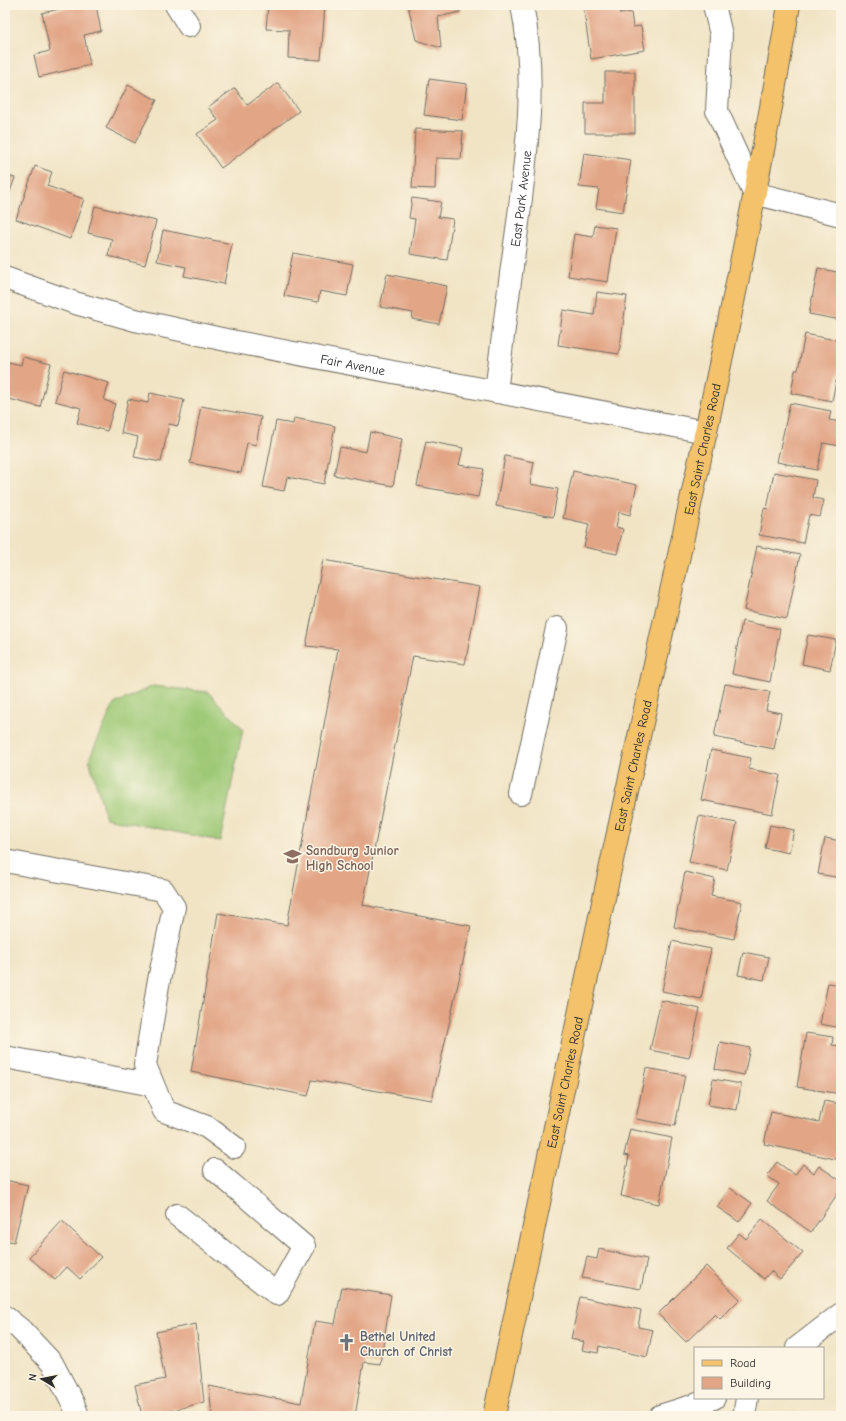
<svg xmlns="http://www.w3.org/2000/svg" width="846" height="1421" font-family="'Comic Neue',sans-serif">
<style>
.grass{fill:#9ec976;stroke:#647a50}
.building{fill:#e2a586}
.lines{fill:none;stroke-linecap:round;stroke-linejoin:round}
.minor-casing{stroke:#706c61;stroke-width:24}
.major-casing{stroke:#706c61;stroke-width:24}
.minor{stroke:#fff;stroke-width:22}
.major{stroke:#f3c26a;stroke-width:22}
.labels{text-anchor:middle;dominant-baseline:central;stroke-width:3;stroke-linejoin:round;paint-order:stroke}
.street-label{font-size:13px;fill:#2b2b2b;stroke:#fcf5e5}
.education-label{font-size:13px;font-weight:bold;fill:#785e54;stroke:#fcf5e5;text-anchor:start}
.worship-label{font-size:13px;font-weight:bold;fill:#5b616d;stroke:#fcf5e5;text-anchor:start}
</style>
<rect width="100%" height="100%" fill="#fcf5e5"/>
<filter id="ink" filterUnits="userSpaceOnUse"><feTurbulence type="fractalNoise" baseFrequency=".025" numOctaves="2"/><feDisplacementMap in="SourceGraphic" scale="8" xChannelSelector="R" yChannelSelector="G"/><feConvolveMatrix kernelMatrix="1 2 1 2 8 2 1 2 1" color-interpolation-filters="sRGB"/></filter>
<filter id="wash" filterUnits="userSpaceOnUse"><feTurbulence type="fractalNoise" baseFrequency=".012" numOctaves="4" result="noise"/><feDisplacementMap in="SourceGraphic" scale="16" xChannelSelector="R" yChannelSelector="G"/><feGaussianBlur stdDeviation="0.9" result="paint"/><feColorMatrix in="noise" values="0 0 0 0 0 0 0 0 0 0 0 0 0 0 0 0 0 1.4 0 .05"/><feComposite in="paint" operator="in"/></filter>
<g filter="url(#wash)">
<rect width="100%" height="100%" fill="#f1e4c5"/>
<!-- grass -->
<path class="grass" d="M 153,686 L 208,692 L 243,729 L 220,841 L 106,818 L 89,759 L 114,704 Z"/>
<g id="blocks">
<!-- building -->
<g class="building">
<path d="M 77,5 L 96,5 L 101,31 L 84,35 L 90,65 L 39,77 L 34,55 L 50,51 L 42,13 Z"/>
<path d="M 268,5 L 325,5 L 321,60 L 288,58 L 289,30 L 266,29 Z"/>
<path d="M 408,5 L 459,5 L 460,12 L 438,17 L 441,48 L 416,40 Z"/>
<path d="M 583,5 L 618,5 L 620,14 L 631,12 L 633,27 L 641,26 L 645,50 L 591,59 Z"/>
<path d="M 605,72 L 635,72 L 635,133 L 585,133 L 585,103 L 605,103 Z"/>
<path d="M 429,79 L 467,84 L 462,120 L 424,115 Z"/>
<path d="M 278,83 L 299,111 L 221,168 L 197,134 L 218,120 L 208,107 L 235,88 L 247,105 Z"/>
<path d="M 128,85 L 157,100 L 135,143 L 106,128 Z"/>
<path d="M 415,129 L 463,131 L 461,159 L 436,158 L 435,189 L 412,188 Z"/>
<path d="M 584,153 L 631,160 L 623,212 L 596,208 L 599,189 L 579,187 Z"/>
<path d="M 35,166 L 52,172 L 47,186 L 84,199 L 70,239 L 16,219 Z"/>
<path d="M 5,175 L 15,178 L 5,205 Z"/>
<path d="M 412,198 L 441,202 L 438,217 L 453,219 L 447,260 L 410,254 L 415,219 L 409,218 Z"/>
<path d="M 95,206 L 156,221 L 145,265 L 108,256 L 112,239 L 88,233 Z"/>
<path d="M 595,225 L 616,228 L 608,282 L 568,276 L 574,234 L 593,237 Z"/>
<path d="M 163,230 L 232,244 L 224,284 L 184,276 L 186,267 L 157,261 Z"/>
<path d="M 293,253 L 353,264 L 347,296 L 320,291 L 318,302 L 284,296 Z"/>
<path d="M 818,268 L 841,273 L 841,320 L 809,314 Z"/>
<path d="M 387,274 L 447,286 L 439,324 L 412,319 L 413,313 L 380,307 Z"/>
<path d="M 597,292 L 627,296 L 619,354 L 558,345 L 563,310 L 594,315 Z"/>
<path d="M 805,334 L 841,341 L 841,357 L 832,401 L 791,393 L 795,370 L 798,370 Z"/>
<path d="M 23,357 L 51,364 L 40,407 L 5,398 L 5,361 L 21,365 Z"/>
<path d="M 64,370 L 109,383 L 104,400 L 115,404 L 107,431 L 77,423 L 81,408 L 55,401 Z"/>
<path d="M 150,393 L 184,400 L 178,426 L 169,424 L 161,462 L 134,457 L 138,437 L 121,433 L 128,399 L 148,403 Z"/>
<path d="M 790,403 L 831,411 L 829,420 L 841,422 L 840,446 L 823,443 L 817,470 L 777,462 Z"/>
<path d="M 201,406 L 261,417 L 256,445 L 247,443 L 241,473 L 190,463 Z"/>
<path d="M 294,418 L 335,426 L 324,484 L 287,477 L 284,491 L 263,487 L 276,421 L 293,424 Z"/>
<path d="M 370,432 L 402,439 L 393,486 L 334,475 L 340,447 L 366,452 Z"/>
<path d="M 426,441 L 463,448 L 459,465 L 484,469 L 478,497 L 417,486 Z"/>
<path d="M 505,456 L 534,462 L 530,484 L 558,489 L 553,517 L 496,506 Z"/>
<path d="M 573,471 L 637,485 L 630,515 L 619,512 L 616,527 L 623,529 L 617,554 L 584,547 L 589,524 L 563,518 Z"/>
<path d="M 774,472 L 816,480 L 813,498 L 824,500 L 820,517 L 809,515 L 803,543 L 759,535 L 764,508 L 767,509 Z"/>
<path d="M 757,546 L 800,555 L 787,619 L 744,610 Z"/>
<path d="M 323,560 L 480,587 L 465,664 L 413,656 L 363,905 L 471,926 L 432,1100 L 312,1080 L 308,1096 L 191,1072 L 218,913 L 287,925 L 338,649 L 306,646 Z"/>
<path d="M 742,621 L 780,629 L 770,682 L 732,674 Z"/>
<path d="M 808,635 L 836,640 L 830,670 L 802,664 Z"/>
<path d="M 725,684 L 770,692 L 766,710 L 781,713 L 774,749 L 714,737 Z"/>
<path d="M 711,750 L 751,758 L 749,769 L 780,775 L 772,814 L 701,800 Z"/>
<path d="M 699,816 L 737,823 L 727,870 L 689,862 Z"/>
<path d="M 770,825 L 794,830 L 789,853 L 765,848 Z"/>
<path d="M 825,838 L 841,841 L 841,878 L 818,874 Z"/>
<path d="M 685,872 L 715,879 L 711,896 L 742,902 L 734,939 L 674,927 Z"/>
<path d="M 672,941 L 711,949 L 701,999 L 662,991 Z"/>
<path d="M 743,952 L 769,957 L 764,980 L 738,975 Z"/>
<path d="M 828,983 L 841,985 L 841,1028 L 820,1024 Z"/>
<path d="M 661,1000 L 700,1009 L 689,1058 L 650,1050 Z"/>
<path d="M 806,1033 L 833,1037 L 832,1045 L 841,1046 L 841,1094 L 797,1087 Z"/>
<path d="M 720,1042 L 750,1048 L 744,1075 L 715,1069 Z"/>
<path d="M 646,1068 L 685,1075 L 675,1126 L 636,1119 Z"/>
<path d="M 713,1079 L 741,1084 L 737,1110 L 708,1105 Z"/>
<path d="M 824,1101 L 841,1104 L 840,1160 L 764,1144 L 771,1112 L 819,1122 Z"/>
<path d="M 630,1129 L 672,1138 L 659,1204 L 621,1196 L 629,1156 L 624,1155 Z"/>
<path d="M 777,1162 L 795,1175 L 803,1164 L 814,1173 L 819,1166 L 841,1181 L 841,1189 L 811,1232 L 767,1201 L 779,1184 L 767,1176 Z"/>
<path d="M 5,1180 L 28,1185 L 14,1242 L 5,1240 Z"/>
<path d="M 730,1188 L 752,1203 L 739,1222 L 717,1207 Z"/>
<path d="M 762,1219 L 803,1253 L 780,1279 L 771,1271 L 764,1279 L 727,1248 L 739,1233 L 746,1239 Z"/>
<path d="M 62,1221 L 101,1257 L 80,1279 L 67,1267 L 55,1280 L 29,1257 Z"/>
<path d="M 599,1249 L 647,1259 L 641,1289 L 582,1278 L 587,1257 L 597,1259 Z"/>
<path d="M 706,1266 L 740,1299 L 720,1319 L 715,1314 L 686,1342 L 658,1314 Z"/>
<path d="M 342,1287 L 391,1295 L 380,1364 L 364,1362 L 355,1416 L 212,1416 L 209,1386 L 301,1403 L 315,1321 L 335,1324 Z"/>
<path d="M 580,1297 L 641,1310 L 638,1327 L 653,1330 L 647,1357 L 599,1346 L 598,1353 L 582,1350 L 584,1342 L 571,1339 Z"/>
<path d="M 196,1324 L 204,1402 L 152,1416 L 142,1416 L 135,1385 L 165,1379 L 156,1332 Z"/>
</g>
</g>
</g>
<g filter="url(#ink)">
<use href="#blocks" fill-opacity="0" stroke="#706c61" stroke-width="1"/>
<g class="lines">
<defs>
<g id="minor">
<path d="M 176,5 L 189,26"/>
<path d="M 714,5 L 721,35 L 717,111 L 754,193 L 841,215"/>
<path id="s1" d="M 5,278 L 75,303 L 135,320 L 226,340 L 706,432"/>
<path id="s2" d="M 496,392 C 503,335 510,279 518,223 C 527,149 537,78 522,5"/>
<path d="M 521,794 L 557,628"/>
<path d="M 5,861 L 163,890 L 174,907 L 158,985 L 145,1065 L 164,1111 L 207,1127 L 234,1147"/>
<path d="M 5,1057 L 153,1085"/>
<path d="M 177,1215 L 277,1294 L 304,1246 L 215,1170"/>
<path d="M 5,1317 L 20,1329 L 52,1363 L 73,1403 L 78,1416"/>
<path d="M 797,1348 L 841,1314"/>
<path d="M 660,1416 L 692,1406 L 714,1398"/>
<path d="M 744,1416 L 747,1398"/>
</g>
<g id="major">
<path id="s3" d="M 494,1416 C 538,1211 580,1005 625,800 C 683,536 744,272 789,5"/>
</g>
</defs>
<!-- minor casing -->
<use href="#minor" class="minor-casing"/>
<!-- major casing -->
<use href="#major" class="major-casing"/>
<!-- minor -->
<use href="#minor" class="minor"/>
<!-- major -->
<use href="#major" class="major"/>
</g>
</g>
<!-- icons -->
<defs>
<symbol id="school-bare" viewBox="-9 -9 18 18"><path d="M0-5L7-2L0 1L-7-2ZM-4 1L0 2.5L4 1V4Q0 6-4 4Z" fill="#8d6e63" stroke="#fcf5e5" stroke-width="2.5" paint-order="stroke"/></symbol>
<symbol id="church-bare" viewBox="-9 -9 18 18"><path d="M-1.2-6h2.4v3.5h3.3v2.4h-3.3V6h-2.4V-.1h-3.3v-2.4h3.3Z" fill="#6b7280" stroke="#fcf5e5" stroke-width="2.5" paint-order="stroke"/></symbol>
</defs>
<g fill-rule="evenodd">
<use href="#school-bare" x="280" y="844" width="25" height="25"/>
<use href="#church-bare" x="334" y="1330" width="25" height="25"/>
</g>
<g class="labels">
<!-- street labels -->
<g class="street-label">
<text stroke="none"><textPath href="#s2" startOffset="195">East Park Avenue</textPath></text>
<text stroke="none"><textPath href="#s1" startOffset="359">Fair Avenue</textPath></text>
<text stroke="none"><textPath href="#s3" startOffset="989">East Saint Charles Road</textPath></text>
<text stroke="none"><textPath href="#s3" startOffset="665">East Saint Charles Road</textPath></text>
<text stroke="none"><textPath href="#s3" startOffset="341">East Saint Charles Road</textPath></text>
</g>
<!-- education labels -->
<g class="education-label">
<text x="306" y="850">Sandburg Junior<tspan x="306" dy="15">High School</tspan></text>
</g>
<!-- worship labels -->
<g class="worship-label">
<text x="360" y="1336">Bethel United<tspan x="360" dy="15">Church of Christ</tspan></text>
</g>
</g>
<!-- margin -->
<rect width="846" height="1421" fill="none" stroke="#fcf5e5" stroke-width="20"/>
<!-- legend -->
<rect x="694" y="1347" width="130" height="52" fill="#fcf5e5" stroke="#a8a49b"/>
<rect x="702" y="1360" width="20" height="6" fill="#f3c26a" stroke="#a8a49b"/>
<text x="730" y="1367" font-size="12" fill="#2b2b2b">Road</text>
<rect x="702" y="1377" width="20" height="12" fill="#e2a586" stroke="#a8a49b"/>
<text x="730" y="1387" font-size="12" fill="#2b2b2b">Building</text>
<!-- north arrow -->
<g transform="translate(42 1379) rotate(280)" stroke="#fcf5e5" stroke-width="3" paint-order="stroke">
<path d="M0-3L7 15L0 10L-7 15Z" fill="#2b2b2b"/>
<text y="-6" font-size="11" font-weight="bold" text-anchor="middle" fill="#2b2b2b">N</text>
</g>
</svg>
